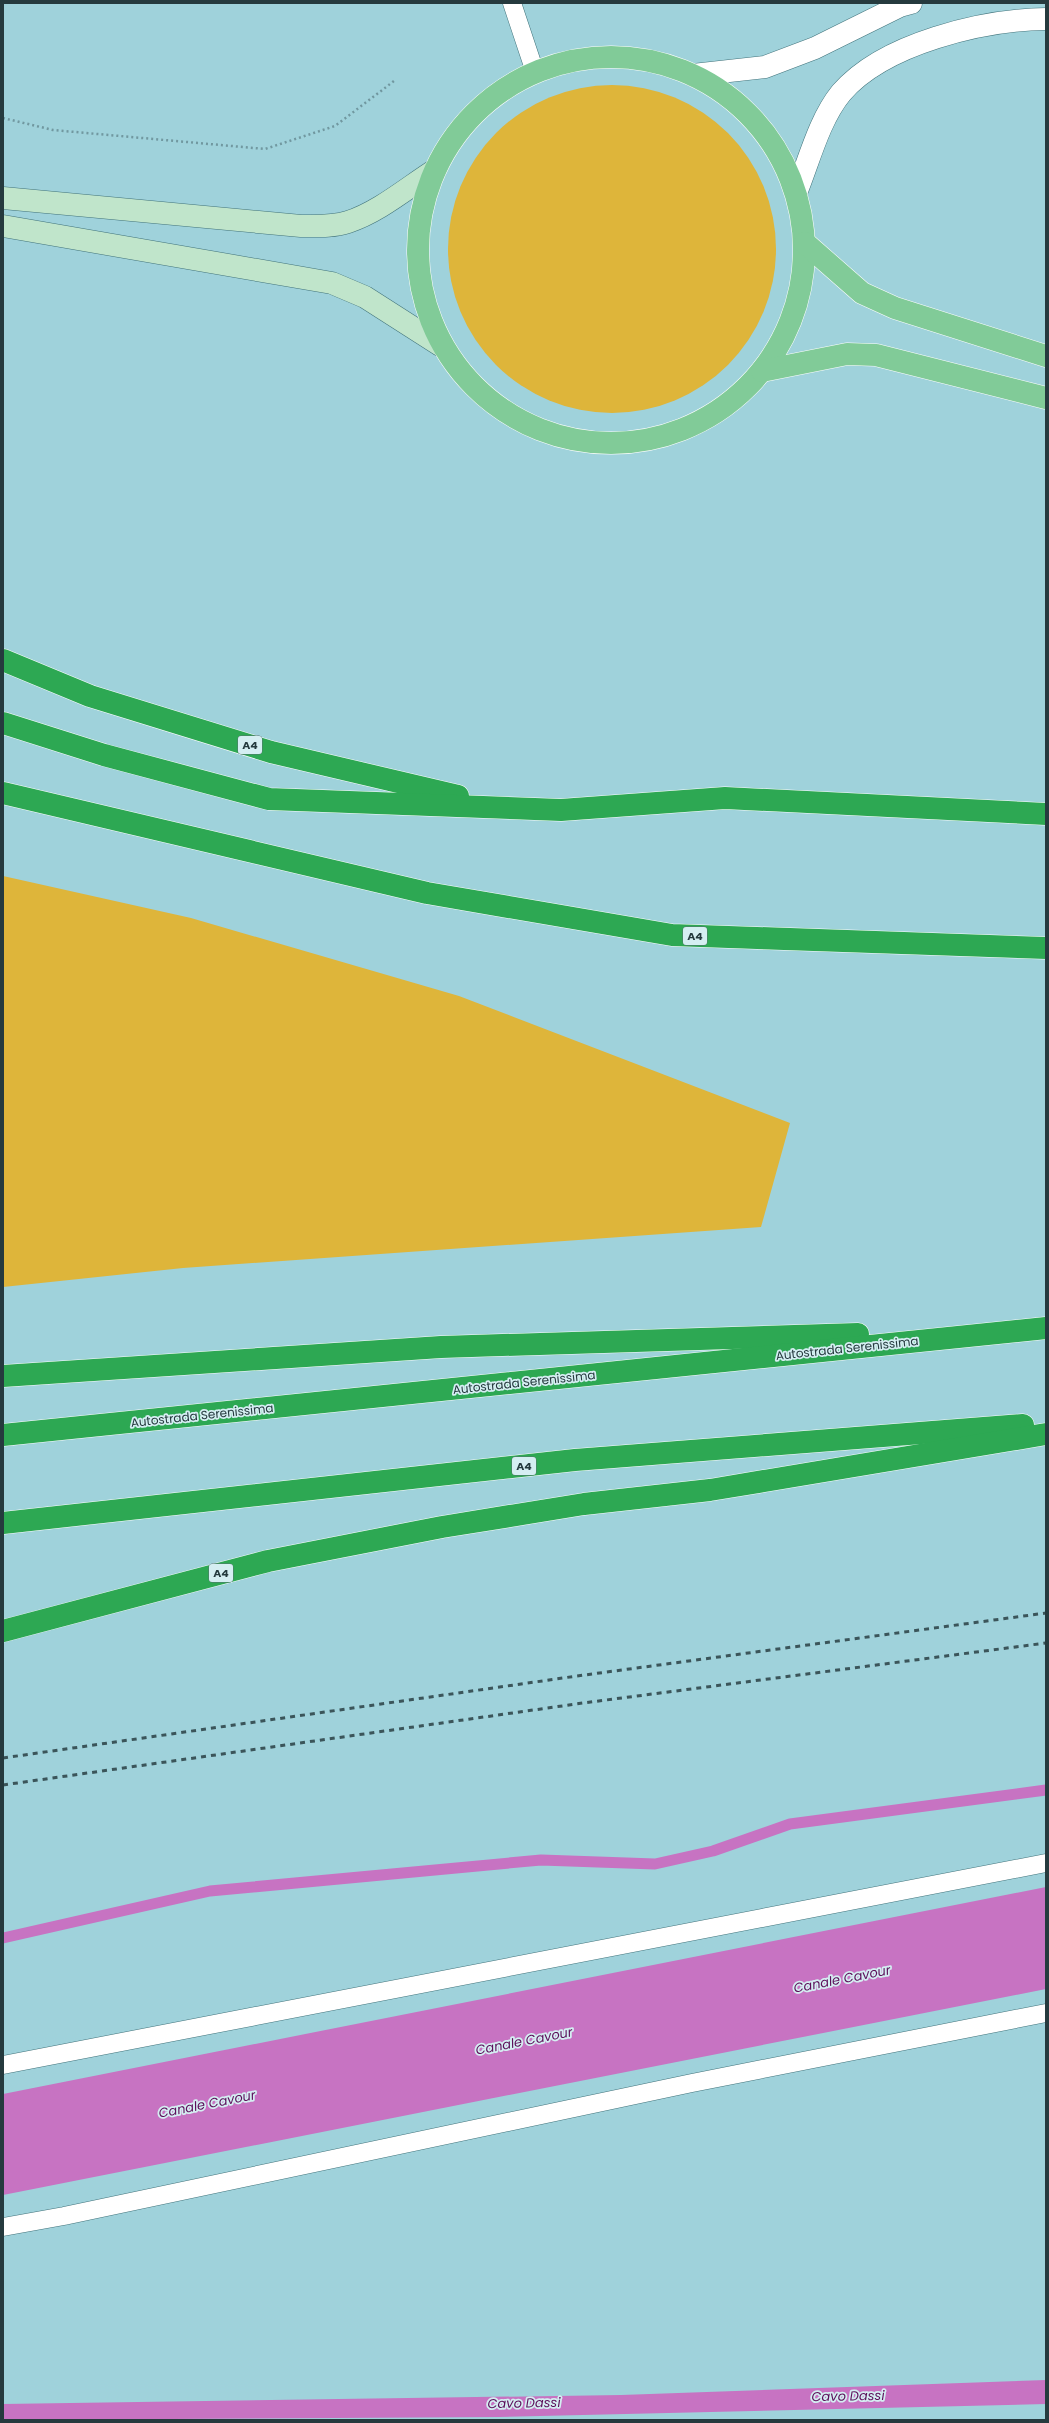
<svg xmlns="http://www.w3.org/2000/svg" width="1049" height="2423" font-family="Poppins,sans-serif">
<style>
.green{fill:#deb53a}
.water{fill:#c773c2}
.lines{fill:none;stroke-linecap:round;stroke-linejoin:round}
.stream{stroke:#c773c2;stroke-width:11}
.service-casing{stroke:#41737b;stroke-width:19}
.tertiary-casing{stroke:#41737b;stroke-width:23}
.secondary-casing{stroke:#41737b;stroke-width:23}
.primary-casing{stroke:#fff;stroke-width:23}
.motorway-casing{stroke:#fff;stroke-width:23}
.path{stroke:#7198a0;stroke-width:2.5;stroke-dasharray:2 3;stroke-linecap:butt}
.service{stroke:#fff;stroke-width:18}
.tertiary{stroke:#fff;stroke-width:22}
.secondary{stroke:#c0e5cb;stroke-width:22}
.primary{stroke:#81cb98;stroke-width:22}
.motorway{stroke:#2da853;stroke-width:22}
.rail{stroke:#3b555a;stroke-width:3;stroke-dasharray:5 5;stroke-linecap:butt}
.labels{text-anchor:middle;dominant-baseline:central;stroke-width:3.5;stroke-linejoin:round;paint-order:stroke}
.shield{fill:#d5eef2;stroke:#5a7074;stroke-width:1}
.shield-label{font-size:11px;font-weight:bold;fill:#253a3e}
.street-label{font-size:12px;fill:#253a3e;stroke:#d5eef2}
.water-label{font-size:13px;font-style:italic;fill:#5c0f5a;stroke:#d5eef2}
</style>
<rect width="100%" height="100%" fill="#9fd2db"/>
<!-- green -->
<g class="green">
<circle cx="612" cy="249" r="164"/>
<path d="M 3,876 L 191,918 L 459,996 L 790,1123 L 761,1227 L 183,1268 L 3,1287 Z"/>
</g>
<!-- water -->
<g class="water">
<path d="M 1046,1887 L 1046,1989 L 3,2195 L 3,2094 Z"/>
<path d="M 1046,2380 L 1046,2404 L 499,2417 L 3,2420 L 3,2404 L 621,2395 Z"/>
</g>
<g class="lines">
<!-- stream -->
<path class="stream" d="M 3,1938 L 210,1891 L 541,1860 L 655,1864 L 713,1851 L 790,1824 L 1046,1790"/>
<defs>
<g id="service">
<path d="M 512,3 L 535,72"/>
<path d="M 3,2065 L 1046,1863"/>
<path d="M 3,2227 L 64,2216 L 692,2083 L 1046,2013"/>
</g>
<g id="tertiary">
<path d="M 693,75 L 765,67 L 815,48 L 900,6 L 911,3"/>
<path d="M 796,193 C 809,161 819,120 841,93 C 884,43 983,20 1046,19"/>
</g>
<g id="secondary">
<path d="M 3,198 L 301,226 C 316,226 333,227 348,222 C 379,212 408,187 435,170"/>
<path d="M 3,226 L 332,283 L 365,297 L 440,345"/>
</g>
<g id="primary">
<circle cx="611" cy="250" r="193"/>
<path d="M 805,243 L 862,293 L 895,308 L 1046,356"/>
<path d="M 762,371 L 847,354 L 876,355 L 1046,398"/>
</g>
<g id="motorway">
<path d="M 3,660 L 90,696 L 271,752 L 458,796"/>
<path d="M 3,723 L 104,755 L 269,799 L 561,810 L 725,798 L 1046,814"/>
<path d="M 3,793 L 427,893 L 672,935 L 1046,948"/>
<path d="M 3,1376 L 441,1347 L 858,1334"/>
<path d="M 3,1435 L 1046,1328"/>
<path d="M 3,1523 L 575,1460 L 1023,1425"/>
<path d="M 3,1631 L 268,1561 L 442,1527 L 584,1504 L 710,1490 L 1046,1434"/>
</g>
</defs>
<!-- service casing -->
<use href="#service" class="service-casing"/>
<!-- tertiary casing -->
<use href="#tertiary" class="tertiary-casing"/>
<!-- secondary casing -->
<use href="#secondary" class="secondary-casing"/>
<!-- primary casing -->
<use href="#primary" class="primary-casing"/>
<!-- motorway casing -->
<use href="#motorway" class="motorway-casing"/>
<!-- path -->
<path class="path" d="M 3,118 L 53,130 L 265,149 L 335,126 L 394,81"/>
<!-- service -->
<use href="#service" class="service"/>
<!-- tertiary -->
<use href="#tertiary" class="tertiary"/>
<!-- secondary -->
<use href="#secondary" class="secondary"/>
<!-- primary -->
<use href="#primary" class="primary"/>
<!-- motorway -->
<use href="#motorway" class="motorway"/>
<!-- rail -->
<g class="rail">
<path d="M 3,1758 L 577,1676 L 1046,1613"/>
<path d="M 3,1785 L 583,1703 L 1046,1643"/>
</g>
</g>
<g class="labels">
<!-- shield labels -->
<g class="shield">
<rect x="238" y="736" width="24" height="18" rx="3"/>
<rect x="683" y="927" width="24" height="18" rx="3"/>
<rect x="512" y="1457" width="24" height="18" rx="3"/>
<rect x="209" y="1564" width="24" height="18" rx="3"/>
</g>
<g class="shield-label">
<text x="250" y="745">A4</text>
<text x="695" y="936">A4</text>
<text x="524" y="1466">A4</text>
<text x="221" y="1573">A4</text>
</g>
<!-- street labels -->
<g class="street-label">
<text transform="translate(847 1348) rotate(-6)">Autostrada Serenissima</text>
<text transform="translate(524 1382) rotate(-6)">Autostrada Serenissima</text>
<text transform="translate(202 1415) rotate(-6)">Autostrada Serenissima</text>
</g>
<!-- water labels -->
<g class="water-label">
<text transform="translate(842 1979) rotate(-11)">Canale Cavour</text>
<text transform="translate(524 2041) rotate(-11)">Canale Cavour</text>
<text transform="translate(207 2104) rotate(-11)">Canale Cavour</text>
<text transform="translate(848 2396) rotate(-1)">Cavo Dassi</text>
<text transform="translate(524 2403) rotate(-1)">Cavo Dassi</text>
</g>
</g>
<!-- border -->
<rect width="1049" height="2423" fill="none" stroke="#253a3e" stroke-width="8"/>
</svg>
